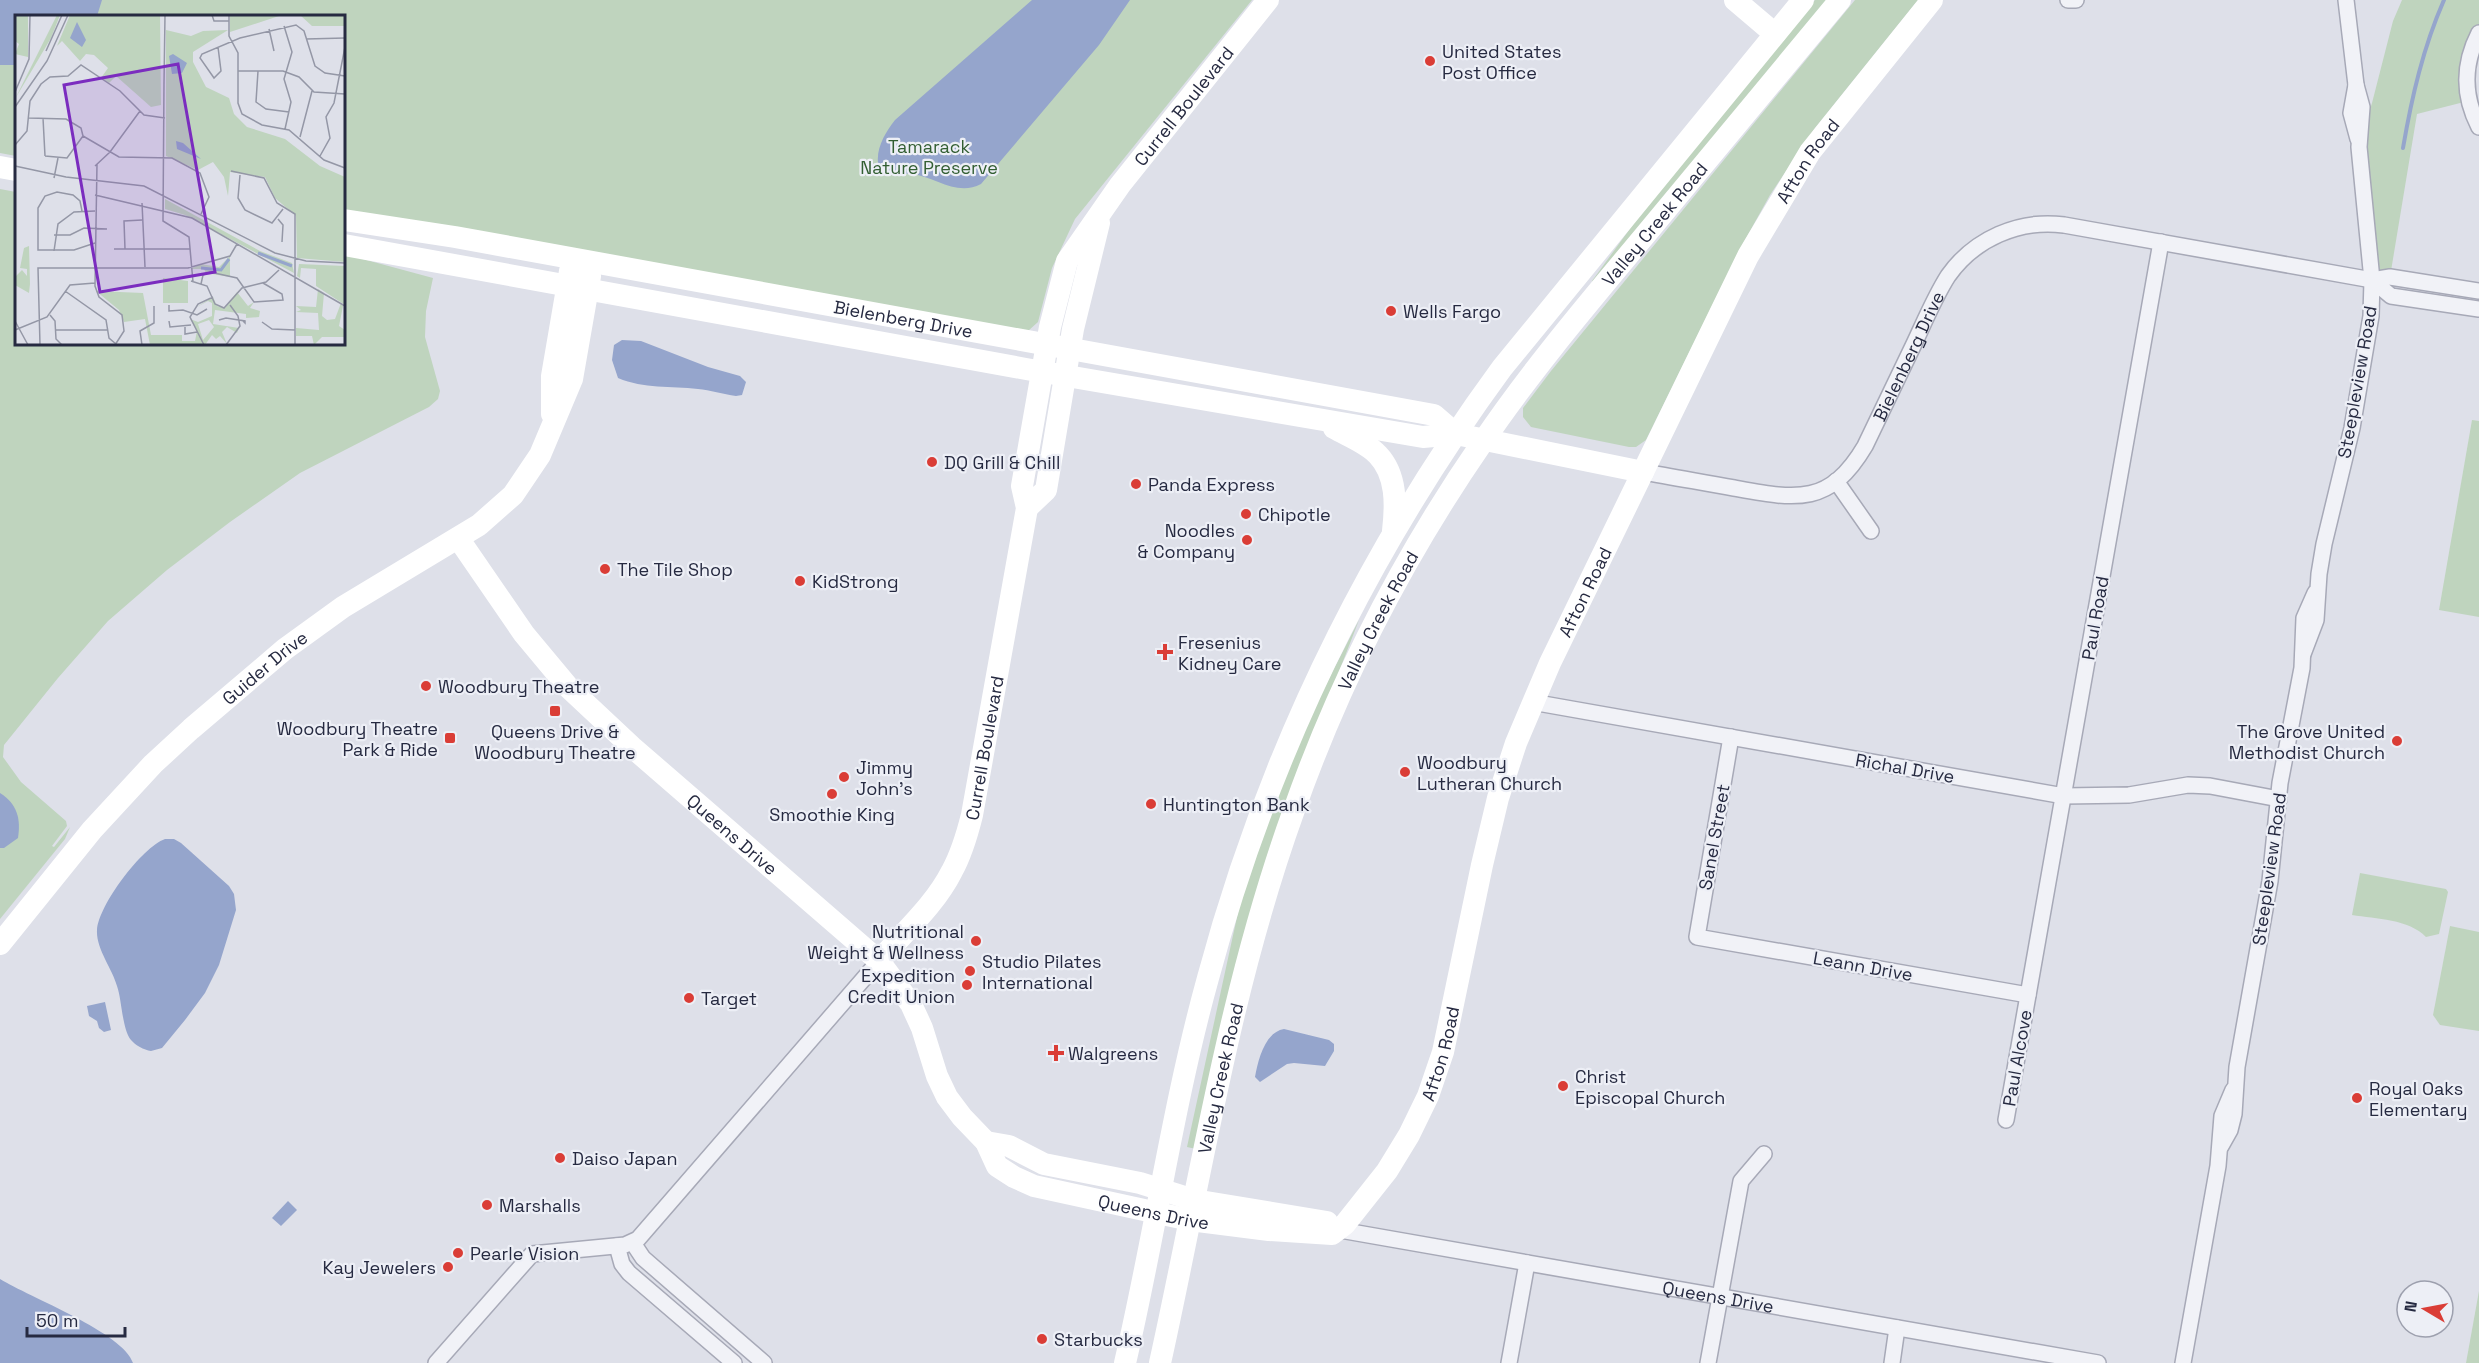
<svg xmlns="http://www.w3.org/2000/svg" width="2479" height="1363" font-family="'Space Grotesk',sans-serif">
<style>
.green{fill:#bfd4be}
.water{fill:#95a5cc}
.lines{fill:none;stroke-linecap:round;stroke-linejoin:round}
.stream{stroke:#95a5cc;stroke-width:4}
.street-casing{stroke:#a7a9b7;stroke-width:18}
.street{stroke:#f1f2f7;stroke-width:15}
.secondary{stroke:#fff;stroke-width:22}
.poi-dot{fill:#da3d36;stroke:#edeff6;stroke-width:2}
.labels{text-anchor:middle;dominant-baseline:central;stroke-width:4.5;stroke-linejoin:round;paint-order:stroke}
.poi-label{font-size:18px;fill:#262a41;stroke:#edeff6;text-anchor:start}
.street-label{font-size:18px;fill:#262a41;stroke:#edeff6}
.park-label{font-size:18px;fill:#325e32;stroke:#edeff6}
.inset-river{fill:none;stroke:#95a5cc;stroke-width:3}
.inset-road{fill:none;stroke:#9497a6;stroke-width:1.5}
.view{fill:#7b2cbf;fill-opacity:0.15;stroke:#7b2cbf;stroke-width:3}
.inset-edge{fill:none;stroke:#262a41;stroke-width:3}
</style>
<rect width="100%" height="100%" fill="#dee0e9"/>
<!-- green -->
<g class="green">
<path d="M 0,0 L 1252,0 L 1075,219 L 1052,268 L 1038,322 L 1028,331 L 344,211 L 344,16 L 16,16 L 16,156 L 0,153 Z"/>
<path d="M 1815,0 L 1828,0 L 1594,284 L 1592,281 L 1658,190 Z"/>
<path d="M 1855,0 L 1918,0 L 1815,128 L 1770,195 L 1740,249 L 1646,440 L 1636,447 L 1629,447 L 1531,427 L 1523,417 L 1523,408 L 1551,371 Z"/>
<path d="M 2402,0 L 2479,0 L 2479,33 L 2468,101 L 2417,114 L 2390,277 L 2372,280 L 2359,145 L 2372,103 L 2393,21 Z"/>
<path d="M 0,189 L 16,192 L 16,344 L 344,344 L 344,254 L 433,278 L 426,311 L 425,337 L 440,391 L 438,399 L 429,407 L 300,473 L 230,522 L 167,570 L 108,621 L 58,678 L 4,745 L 3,757 L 21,782 L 66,821 L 67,826 L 52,846 L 54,847 L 70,827 L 65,839 L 0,919 Z"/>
<path d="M 2472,420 L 2479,421 L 2479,617 L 2439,610 Z"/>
<path d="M 1359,620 L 1323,713 L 1196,1149 L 1187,1147 L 1242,894 L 1301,733 Z"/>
<path d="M 2360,873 L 2446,889 L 2448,892 L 2439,934 L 2426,937 C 2409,919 2376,919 2352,915 Z"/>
<path d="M 2450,926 L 2479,932 L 2479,1031 L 2440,1025 L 2433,1015 Z"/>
<path d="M 2479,1291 L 2479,1363 L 2466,1363 Z"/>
</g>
<!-- water -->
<g class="water">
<path d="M 0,0 L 102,0 L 97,16 L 16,16 L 16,65 L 0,65 Z"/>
<path d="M 1032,0 L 1130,0 L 1099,45 L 981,184 C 957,197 936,177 912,174 C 901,173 890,177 880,171 C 873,153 884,134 895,120 Z"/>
<path d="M 622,340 L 641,341 L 708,367 L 740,376 L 746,382 L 742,395 L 736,396 C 723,394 710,390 698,389 C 671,386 644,389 618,378 L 612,360 L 614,345 Z"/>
<path d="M 0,793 C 17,804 21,818 18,838 L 4,848 L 0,848 Z"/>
<path d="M 165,839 L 174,839 L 181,843 L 229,886 L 234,894 L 236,910 L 219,965 L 205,993 L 185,1020 L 162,1048 L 151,1051 C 144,1050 135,1045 131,1040 C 122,1029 122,1000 117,986 C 112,968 96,949 97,930 C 98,906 142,847 165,839 Z"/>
<path d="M 105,1002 L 111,1030 L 104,1032 L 99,1028 L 97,1021 L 89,1016 L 87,1006 Z"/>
<path d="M 1284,1029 L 1329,1040 L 1334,1044 L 1334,1051 L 1325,1066 L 1294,1063 L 1287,1064 L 1260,1082 L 1255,1077 C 1258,1060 1265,1032 1284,1029 Z"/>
<path d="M 288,1201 L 297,1210 L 281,1226 L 272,1218 Z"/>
<path d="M 0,1279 C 29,1297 124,1333 133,1363 L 0,1363 Z"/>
</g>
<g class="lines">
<!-- stream -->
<path class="stream" d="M 2403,148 C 2412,96 2423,48 2444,0"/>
<defs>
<g id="street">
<path d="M 2068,0 L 2076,0"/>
<path d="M 2346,0 L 2356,85 L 2351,113 L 2358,139"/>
<path d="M 2479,33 C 2463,64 2463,96 2479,127"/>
<path d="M 2372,280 L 2391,296 L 2479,309"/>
<path id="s1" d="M 1643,472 C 1674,477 1704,483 1734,488 C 1795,499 1829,507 1865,446 C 1881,413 1897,379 1913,346 C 1924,323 1934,298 1948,276 C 1974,239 2019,219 2064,225 L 2372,280 L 2390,277 L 2479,291"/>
<path d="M 1836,481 L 1871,531"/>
<path d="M 2303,654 L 2316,620 L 2319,574 L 2324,544 L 2352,428 L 2371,316 L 2372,280 L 2359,147 L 2362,107 L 2356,85"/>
<path d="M 1532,702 L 2064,796 L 2129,795 L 2188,785 L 2210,786 L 2279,799"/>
<path d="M 1731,737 L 1697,937 L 2028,995"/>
<path d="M 2006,1120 L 2161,242"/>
<path d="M 2221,1146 L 2230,1130 L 2234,1114 L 2237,1067 L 2270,881 L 2280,783 L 2302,668 L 2304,618 L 2315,593"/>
<path id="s2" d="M 1340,1230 L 2098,1363"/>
<path d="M 633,1243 L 643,1258 L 764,1363"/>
<path d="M 617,1246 L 622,1264 L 629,1273 L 734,1363"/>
<path d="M 436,1363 L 532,1254 L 625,1245 L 638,1239 L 879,961"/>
<path d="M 1509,1363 L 1527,1263"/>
<path d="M 1708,1363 L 1741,1181 L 1764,1154"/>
<path d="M 1892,1363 L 1897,1328"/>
<path d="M 2183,1363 L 2218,1166 L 2222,1116 L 2233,1090"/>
</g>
</defs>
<!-- street casing -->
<use href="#street" class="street-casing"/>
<!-- street -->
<use href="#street" class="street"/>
<!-- secondary -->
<g class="secondary">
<path d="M 1735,0 L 1775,34"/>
<path d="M 0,167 L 16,170"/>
<path id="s3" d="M 344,220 L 455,237 L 1434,415 L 1456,434"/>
<path d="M 344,245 L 1026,369 L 1423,437 L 1456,434 L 1643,472"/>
<path d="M 552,414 L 552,376 L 570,271"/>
<path d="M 1334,428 C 1348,436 1367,443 1378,455 C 1397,475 1396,505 1393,531"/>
<path d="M 1027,508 L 1046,490 L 1073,329 L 1099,223"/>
<path id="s4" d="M 458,538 L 524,634 L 569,688 L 632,747 L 879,961 L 911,1004 L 922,1028 L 937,1076 L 947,1097 L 962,1117 L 986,1142 L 997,1166 L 1014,1177 L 1034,1186 L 1190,1220 L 1269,1230 L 1332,1234 L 1345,1224 L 1387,1171 L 1409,1135 L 1428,1096 L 1443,1052 L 1482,865 L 1498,798 L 1516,743 L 1550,663 L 1748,256 L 1810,152 L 1932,0"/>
<path id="s5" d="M 0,944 L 92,830 L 153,764 L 191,729 L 285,649 L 343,607 L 479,525 L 513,495 L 540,455 L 572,379 L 590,276"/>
<path id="s6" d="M 879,961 C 904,932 935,905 952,871 C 962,853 967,835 972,815 L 1027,508 L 1022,486 L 1050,327 L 1067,261 L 1120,185 L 1268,0"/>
<path d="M 986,1142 L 1009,1146 L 1044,1164 L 1140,1183 L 1194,1200 L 1327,1222"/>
<path d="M 1125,1363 C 1155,1235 1173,1104 1208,978 C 1267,758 1367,552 1502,368 L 1803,0"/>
<path id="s7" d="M 1160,1363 C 1201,1178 1229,989 1294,810 C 1340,680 1404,556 1482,443 C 1530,372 1586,306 1641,240 C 1707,160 1773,80 1840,0"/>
</g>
</g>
<!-- markers -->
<g class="poi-dot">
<circle cx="1430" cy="61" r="6"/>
<circle cx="1391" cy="311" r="6"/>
<circle cx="932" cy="462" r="6"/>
<circle cx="1136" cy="484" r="6"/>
<circle cx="1246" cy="514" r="6"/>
<circle cx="1247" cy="540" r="6"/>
<circle cx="605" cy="569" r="6"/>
<circle cx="800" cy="581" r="6"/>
<path d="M1162 643h6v6h6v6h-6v6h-6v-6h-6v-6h6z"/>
<circle cx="426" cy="686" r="6"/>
<rect x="549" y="705" width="12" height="12" rx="3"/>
<rect x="444" y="732" width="12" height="12" rx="3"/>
<circle cx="2397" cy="741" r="6"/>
<circle cx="1405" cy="772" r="6"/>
<circle cx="844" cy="777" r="6"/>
<circle cx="832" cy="794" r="6"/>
<circle cx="1151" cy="804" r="6"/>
<circle cx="976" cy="941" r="6"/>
<circle cx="970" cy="971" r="6"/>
<circle cx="967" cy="985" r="6"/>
<circle cx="689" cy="998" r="6"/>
<path d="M1053 1044h6v6h6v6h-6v6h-6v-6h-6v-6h6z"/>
<circle cx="1563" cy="1086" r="6"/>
<circle cx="2357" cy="1098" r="6"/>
<circle cx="560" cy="1158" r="6"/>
<circle cx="487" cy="1205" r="6"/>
<circle cx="458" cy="1253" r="6"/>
<circle cx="448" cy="1267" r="6"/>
<circle cx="1042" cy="1339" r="6"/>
</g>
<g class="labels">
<!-- poi labels -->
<g class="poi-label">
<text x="1442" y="51">United States<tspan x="1442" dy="21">Post Office</tspan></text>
<text x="1403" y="311">Wells Fargo</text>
<text x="944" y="462">DQ Grill &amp; Chill</text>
<text x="1148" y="484">Panda Express</text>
<text x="1258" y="514">Chipotle</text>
<text x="1235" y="530" text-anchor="end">Noodles<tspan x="1235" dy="21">&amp; Company</tspan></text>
<text x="617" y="569">The Tile Shop</text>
<text x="812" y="581">KidStrong</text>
<text x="1178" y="642">Fresenius<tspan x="1178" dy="21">Kidney Care</tspan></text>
<text x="438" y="686">Woodbury Theatre</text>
<text x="438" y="728" text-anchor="end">Woodbury Theatre<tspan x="438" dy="21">Park &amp; Ride</tspan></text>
<text x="555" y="731" text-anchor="middle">Queens Drive &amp;<tspan x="555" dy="21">Woodbury Theatre</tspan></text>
<text x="2385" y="731" text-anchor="end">The Grove United<tspan x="2385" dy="21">Methodist Church</tspan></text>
<text x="1417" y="762">Woodbury<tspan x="1417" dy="21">Lutheran Church</tspan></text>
<text x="856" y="767">Jimmy<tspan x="856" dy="21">John's</tspan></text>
<text x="1163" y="804">Huntington Bank</text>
<text x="832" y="814" text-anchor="middle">Smoothie King</text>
<text x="964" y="931" text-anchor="end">Nutritional<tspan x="964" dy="21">Weight &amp; Wellness</tspan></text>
<text x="982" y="961">Studio Pilates<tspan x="982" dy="21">International</tspan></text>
<text x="955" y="975" text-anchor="end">Expedition<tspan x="955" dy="21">Credit Union</tspan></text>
<text x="701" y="998">Target</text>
<text x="1068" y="1053">Walgreens</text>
<text x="1575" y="1076">Christ<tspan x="1575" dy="21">Episcopal Church</tspan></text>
<text x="2369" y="1088">Royal Oaks<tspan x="2369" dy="21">Elementary</tspan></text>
<text x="572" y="1158">Daiso Japan</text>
<text x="499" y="1205">Marshalls</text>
<text x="470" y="1253">Pearle Vision</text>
<text x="436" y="1267" text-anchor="end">Kay Jewelers</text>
<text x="1054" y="1339">Starbucks</text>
</g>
<!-- street labels -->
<g class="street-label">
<text stroke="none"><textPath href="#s6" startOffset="934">Currell Boulevard</textPath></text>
<text stroke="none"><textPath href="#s4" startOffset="2370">Afton Road</textPath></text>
<text stroke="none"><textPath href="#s7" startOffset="1262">Valley Creek Road</textPath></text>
<text stroke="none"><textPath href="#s3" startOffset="568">Bielenberg Drive</textPath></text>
<text stroke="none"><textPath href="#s1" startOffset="344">Bielenberg Drive</textPath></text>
<text transform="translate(2357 382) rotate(-80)">Steepleview Road</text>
<text stroke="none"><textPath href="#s4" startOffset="1884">Afton Road</textPath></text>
<text transform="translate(2095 618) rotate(-80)">Paul Road</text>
<text stroke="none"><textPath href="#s7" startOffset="777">Valley Creek Road</textPath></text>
<text stroke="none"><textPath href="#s5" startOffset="384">Guider Drive</textPath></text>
<text stroke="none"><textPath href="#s6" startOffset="244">Currell Boulevard</textPath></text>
<text transform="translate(1905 768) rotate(10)">Richal Drive</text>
<text stroke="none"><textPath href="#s4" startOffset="406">Queens Drive</textPath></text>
<text transform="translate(1714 837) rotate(-80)">Sanel Street</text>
<text transform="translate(2269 869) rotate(-82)">Steepleview Road</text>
<text transform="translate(1863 966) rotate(10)">Leann Drive</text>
<text stroke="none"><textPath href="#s4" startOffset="1398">Afton Road</textPath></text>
<text transform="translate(2017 1058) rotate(-80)">Paul Alcove</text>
<text stroke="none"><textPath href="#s7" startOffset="291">Valley Creek Road</textPath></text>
<text stroke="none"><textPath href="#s4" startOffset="1004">Queens Drive</textPath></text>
<text stroke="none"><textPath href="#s2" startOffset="384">Queens Drive</textPath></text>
</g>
<!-- park labels -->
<g class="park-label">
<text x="929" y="146">Tamarack<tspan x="929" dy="21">Nature Preserve</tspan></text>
</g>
</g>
<!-- overview -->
<g transform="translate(15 15)">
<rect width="330" height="330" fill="#dee0e9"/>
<path d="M 0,0 L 13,0 L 13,42 L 0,39 L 4,29 L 0,26 ZM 42,0 L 45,0 L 36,23 L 0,84 ZM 55,0 L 145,0 L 146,90 L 136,92 L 101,61 L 94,68 L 86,63 L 93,53 L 79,40 L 71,39 L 65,46 L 47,26 L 42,31 ZM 215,0 L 267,0 L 215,17 ZM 285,0 L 330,0 L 330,11 L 297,11 ZM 151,15 L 176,21 L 188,16 L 213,15 L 178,37 L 178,47 L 191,72 L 214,83 L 219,99 L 232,112 L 270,124 L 305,151 L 330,162 L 330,247 L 282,243 L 281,201 L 260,183 L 250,162 L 215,157 L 213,181 L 209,162 L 198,147 L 183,155 L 151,141 ZM 150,184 L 245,236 L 277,248 L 279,258 L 170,200 L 150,194 ZM 14,231 L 15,269 L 14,278 L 0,270 L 0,262 L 7,255 L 12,261 L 12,254 L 5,253 L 9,233 ZM 215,241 L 215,262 L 191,258 L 189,254 L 175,254 L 186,249 L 204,252 ZM 284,249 L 330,251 L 330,290 L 301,271 L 301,254 L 286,253 L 285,263 L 282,261 ZM 148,263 L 173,266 L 173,288 L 148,288 ZM 303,274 L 309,278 L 307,301 L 312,305 L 320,304 L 326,288 L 328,291 L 324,311 L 330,315 L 330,322 L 307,322 L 299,330 L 297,321 L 281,321 L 281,313 L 304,315 L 303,298 L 281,297 L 286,295 L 281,291 L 301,292 ZM 81,276 L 128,278 L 136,320 L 167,320 L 167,326 L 180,326 L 182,316 L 175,304 L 183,307 L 197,301 L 197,288 L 193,286 L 180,293 L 198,282 L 202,291 L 210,293 L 222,277 L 233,291 L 239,287 L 235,293 L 245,296 L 244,302 L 231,303 L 231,299 L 200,295 L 198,309 L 224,313 L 222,318 L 212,312 L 207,317 L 212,329 L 205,321 L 201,324 L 197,320 L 190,330 L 135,330 L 130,304 L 109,307 L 104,295 ZM 194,305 L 199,312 L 188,325 L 183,309 Z" fill="#bfd4be" fill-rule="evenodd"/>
<path d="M 62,7 L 71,25 L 67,32 L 55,23 ZM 158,39 L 172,48 L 167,58 L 157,59 L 154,41 ZM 161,126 L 168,128 L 186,144 L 162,134 Z" fill="#95a5cc"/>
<path class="inset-river" d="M 243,238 L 277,251M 186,253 L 206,255 L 214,244"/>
<path class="inset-road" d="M 197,0 L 199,6 L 214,6M 214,0 L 214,21 L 223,38 L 223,88 L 227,99 L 247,110 L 274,115 L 309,145 L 330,153M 269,11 L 277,37 L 269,64 L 276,87 L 270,114M 254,14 L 259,36M 291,24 L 330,23M 203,32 L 206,56 L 199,63 L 185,43 L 187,39 L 225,23 L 281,10 L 289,16 L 300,51 L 310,58 L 330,61M 31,36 L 47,0M 223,56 L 268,56 L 284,62 L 299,77 L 330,79M 243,56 L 241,87 L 251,94 L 274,97M 149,67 L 148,206 L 174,222 L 178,267M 149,68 L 150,0M 0,77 L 14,44 L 15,0M 0,92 L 32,46 L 53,0M 14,103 L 51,104 L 66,113 L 68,121M 28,103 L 30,141M 68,121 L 104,142 L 157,143 L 185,158 L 194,182 L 186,199M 285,122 L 297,76M 0,130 L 12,116 L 15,86 L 26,69 L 35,62 L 53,61 L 66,50 L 105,76 L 129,100 L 150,103M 30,141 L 52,143 L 68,121M 305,141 L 315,123 L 311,102 L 319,88 L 330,32M 82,149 L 80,271 L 84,282 L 107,300 L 109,316 L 100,330M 0,151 L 51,162 L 129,171 L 260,238 L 291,246 L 330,248M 80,151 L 95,137 L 125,96M 216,156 L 249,163 L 262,188 L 280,199 L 280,330M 225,160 L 223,183 L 230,195 L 257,208 L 268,194M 39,163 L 43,143M 80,180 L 177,203 L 330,291M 127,188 L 130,252M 67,196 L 65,186 L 58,180 L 42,177 L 30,181 L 23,193 L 23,235 L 59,235 L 80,228M 263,204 L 268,210 L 267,227M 39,220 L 55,220 L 69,213 L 92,214M 99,234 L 175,234M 110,234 L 109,206 L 127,205M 39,236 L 43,209 L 59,197 L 80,196M 176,266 L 192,271 L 200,289 L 209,293 L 227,273 L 251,267 L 264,255M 186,269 L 188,260 L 195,257 L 222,263 L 239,287 L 268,285 L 267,279 L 248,268M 50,276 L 91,305 L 94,323 L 101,329M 154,290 L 154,296 L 168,295 L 182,300 L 192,294M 35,300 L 40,306 L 41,324 L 47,330M 204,305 L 211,303 L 230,306 L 230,308 L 228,306M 0,306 L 13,330M 154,306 L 155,312 L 176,310M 247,307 L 257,314 L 280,315M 170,312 L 170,319 L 182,317M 0,315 L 32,302 L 55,270 L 80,268M 41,315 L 93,315M 25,330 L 23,253 L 173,253 L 215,241 L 222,229M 127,330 L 125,316 L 139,308 L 139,291M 189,330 L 175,302 L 183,289 L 198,282M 211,330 L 225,311 L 223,301 L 215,290"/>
<path class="view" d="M 163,49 L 200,257 L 85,277 L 49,70 Z"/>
<rect width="330" height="330" class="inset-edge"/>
</g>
<!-- north arrow -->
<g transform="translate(2425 1309) rotate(280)"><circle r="28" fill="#edeff6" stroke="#9da0ae" stroke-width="1.5"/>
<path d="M0-4.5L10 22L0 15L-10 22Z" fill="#da3d36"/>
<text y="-9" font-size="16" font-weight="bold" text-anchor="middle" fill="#262a41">N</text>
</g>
<!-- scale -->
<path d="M27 1327v9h98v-9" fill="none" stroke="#262a41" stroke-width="3"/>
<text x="36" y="1327" font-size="18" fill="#262a41" stroke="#edeff6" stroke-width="4.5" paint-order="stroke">50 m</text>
</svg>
